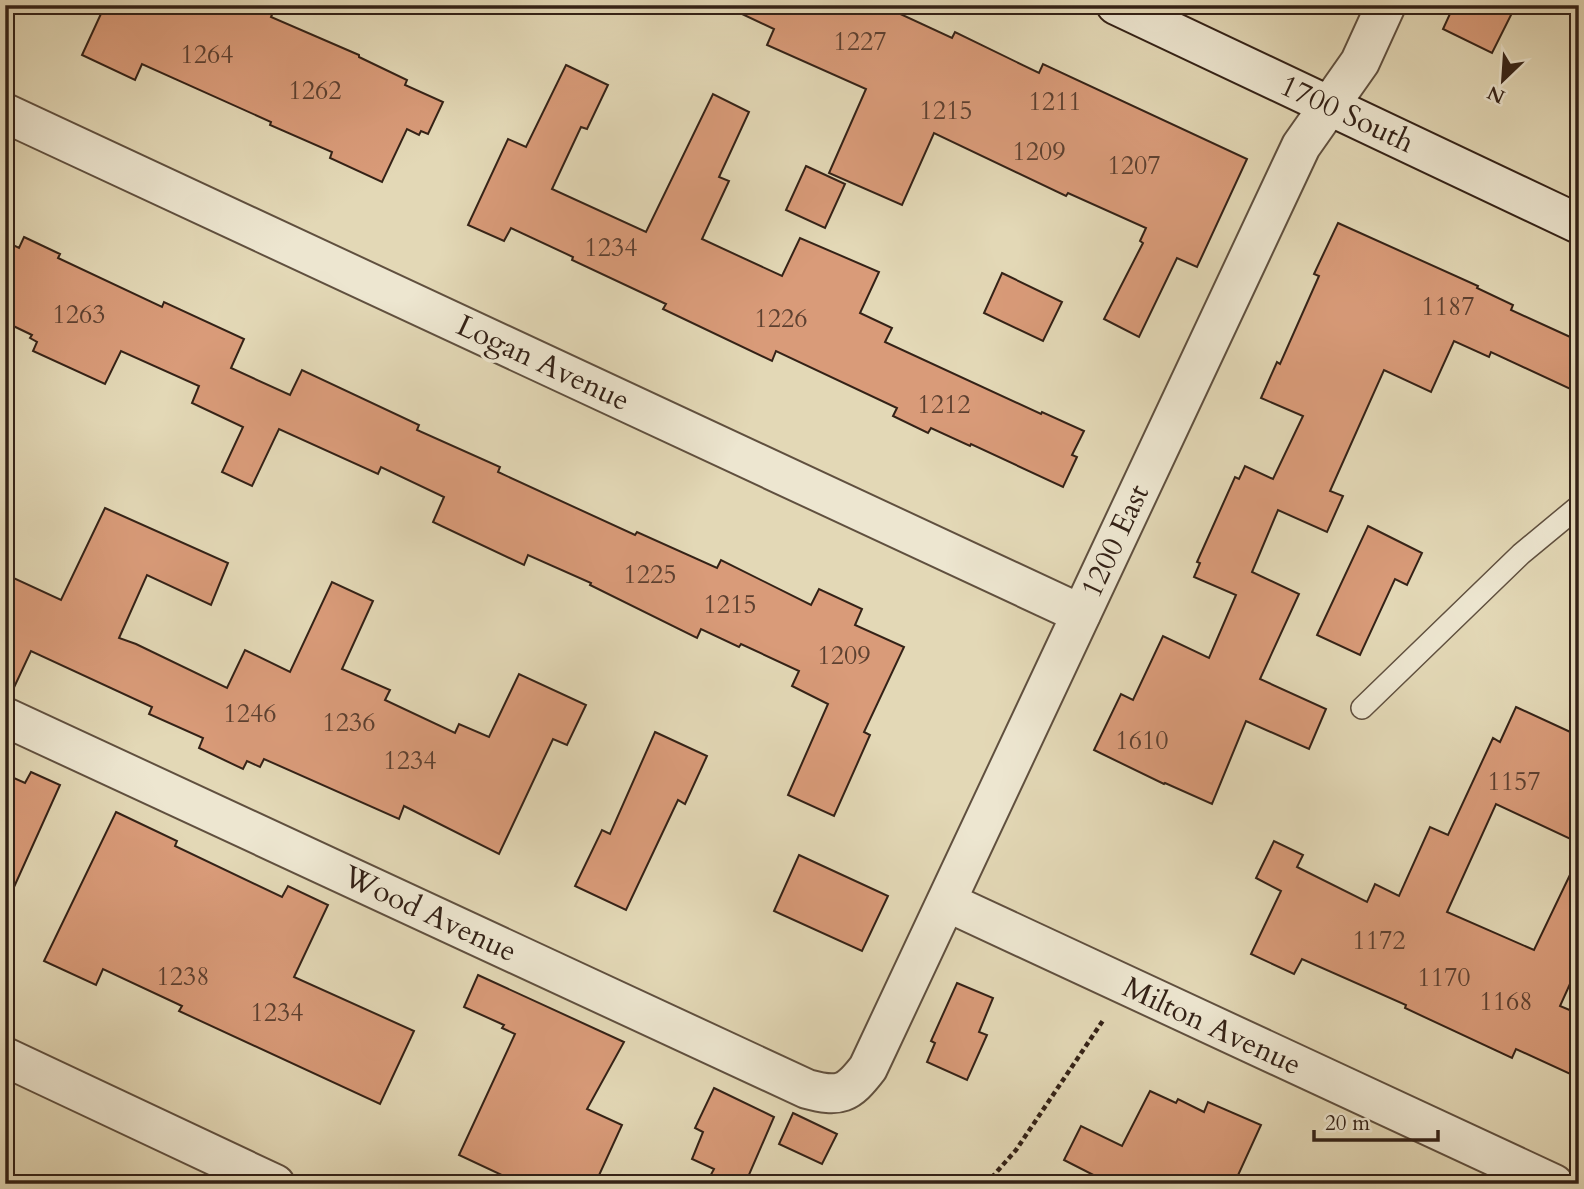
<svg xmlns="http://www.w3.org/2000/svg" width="1584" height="1189" font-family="Cardo,serif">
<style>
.building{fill:#d99b79;stroke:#342217;stroke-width:2}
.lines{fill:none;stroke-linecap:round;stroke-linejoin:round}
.lane-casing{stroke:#60503f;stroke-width:24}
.street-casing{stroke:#60503f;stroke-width:42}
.secondary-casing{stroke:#342217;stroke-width:42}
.path{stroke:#342217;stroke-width:4.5;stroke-dasharray:5 3.5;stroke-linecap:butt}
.lane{stroke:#ede6d0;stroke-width:21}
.street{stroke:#ede6d0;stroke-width:38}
.secondary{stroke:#ede6d0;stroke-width:38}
.labels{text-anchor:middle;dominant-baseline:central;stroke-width:7;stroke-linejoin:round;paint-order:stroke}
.number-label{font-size:26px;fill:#5d4030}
.street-label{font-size:30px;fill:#342217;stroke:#ede6d0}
</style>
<rect width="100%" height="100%" fill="#e3d8b6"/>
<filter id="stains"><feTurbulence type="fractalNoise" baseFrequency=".00286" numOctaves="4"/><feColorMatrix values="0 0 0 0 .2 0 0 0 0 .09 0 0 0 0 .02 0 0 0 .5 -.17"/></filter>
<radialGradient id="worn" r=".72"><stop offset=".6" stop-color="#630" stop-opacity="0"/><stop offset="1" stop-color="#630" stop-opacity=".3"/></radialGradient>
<!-- building -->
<g class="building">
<path d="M 105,5 L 276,5 L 271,17 L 359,55 L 359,57 L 407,80 L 405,85 L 443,102 L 428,134 L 421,131 L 419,135 L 407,129 L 382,182 L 330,158 L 332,152 L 270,125 L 271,122 L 142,64 L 135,80 L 82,55 Z"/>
<path d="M 723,5 L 881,5 L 952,38 L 955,32 L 1039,73 L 1043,64 L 1247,159 L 1197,267 L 1177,258 L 1139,337 L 1104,319 L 1143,243 L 1140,241 L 1146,228 L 1068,193 L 1066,196 L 934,133 L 902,205 L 829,173 L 866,89 L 767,45 L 774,29 Z"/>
<path d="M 1454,5 L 1516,5 L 1492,53 L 1443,29 Z"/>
<path d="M 566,65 L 608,85 L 587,129 L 581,127 L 552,189 L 646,232 L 713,94 L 749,112 L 719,177 L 729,181 L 702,239 L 782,276 L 800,238 L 879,272 L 860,313 L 892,328 L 885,342 L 1041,414 L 1042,412 L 1084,431 L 1072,455 L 1077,457 L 1063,487 L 971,444 L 970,446 L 931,428 L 928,433 L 893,416 L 897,408 L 776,351 L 772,361 L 663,309 L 666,304 L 572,260 L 573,257 L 511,228 L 504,241 L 468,225 L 508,139 L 526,147 Z"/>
<path d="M 806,166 L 845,184 L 825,228 L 786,210 Z"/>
<path d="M 1338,223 L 1478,286 L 1477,288 L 1513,305 L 1511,310 L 1579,341 L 1579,393 L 1491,352 L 1489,357 L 1454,341 L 1431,392 L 1384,370 L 1330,491 L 1343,496 L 1327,532 L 1278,510 L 1252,572 L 1299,594 L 1260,679 L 1326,709 L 1309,749 L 1246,721 L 1212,804 L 1165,783 L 1164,784 L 1094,750 L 1121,694 L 1133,700 L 1163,636 L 1209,658 L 1236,595 L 1194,577 L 1200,563 L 1197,562 L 1235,477 L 1239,479 L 1245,466 L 1273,479 L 1303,416 L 1261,398 L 1277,362 L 1280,364 L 1319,276 L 1314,274 Z"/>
<path d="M 24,237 L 60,254 L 58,258 L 162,307 L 164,302 L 244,339 L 231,368 L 290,395 L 302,370 L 419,425 L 417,430 L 500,467 L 498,472 L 635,535 L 637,532 L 717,568 L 721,560 L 811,605 L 819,589 L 862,609 L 855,625 L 904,647 L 864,732 L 870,735 L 834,816 L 788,795 L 828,704 L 792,686 L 799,671 L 741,644 L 739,647 L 701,629 L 697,638 L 590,585 L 591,583 L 528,555 L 524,565 L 433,522 L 444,497 L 381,467 L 378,474 L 279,429 L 252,486 L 222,472 L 243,427 L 192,403 L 199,386 L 121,351 L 105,384 L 33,351 L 37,342 L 30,338 L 32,335 L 5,322 L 5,241 L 19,248 Z"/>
<path d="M 1002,273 L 1062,302 L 1043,341 L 984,313 Z"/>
<path d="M 105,508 L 228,563 L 211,605 L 147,575 L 119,638 L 136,644 L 227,688 L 245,650 L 290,672 L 332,582 L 373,601 L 342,669 L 390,690 L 385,700 L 455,733 L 459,724 L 489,737 L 519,674 L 586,705 L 567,745 L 553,739 L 499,854 L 404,806 L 399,819 L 264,759 L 260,767 L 247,761 L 243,769 L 199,748 L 203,738 L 149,714 L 152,707 L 31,651 L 10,696 L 5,696 L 5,574 L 61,600 Z"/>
<path d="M 1368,526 L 1422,553 L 1407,585 L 1395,579 L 1360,655 L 1317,635 Z"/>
<path d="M 1516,707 L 1579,736 L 1579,843 L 1496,804 L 1447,912 L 1534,950 L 1579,856 L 1579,964 L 1560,1006 L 1579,1014 L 1579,1078 L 1516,1049 L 1512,1058 L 1405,1008 L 1406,1005 L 1302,959 L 1294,974 L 1251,954 L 1281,891 L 1256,878 L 1274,841 L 1303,855 L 1297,867 L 1367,902 L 1375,884 L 1399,896 L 1430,827 L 1448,835 L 1493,738 L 1500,742 Z"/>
<path d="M 655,732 L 707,756 L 685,804 L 678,800 L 626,910 L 575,886 L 602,830 L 610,834 Z"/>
<path d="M 31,772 L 60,785 L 5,907 L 5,774 L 25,783 Z"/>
<path d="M 116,812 L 177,841 L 175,846 L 282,897 L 288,886 L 328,905 L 294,977 L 414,1031 L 380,1104 L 179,1011 L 182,1006 L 103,969 L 96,985 L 44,961 Z"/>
<path d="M 799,855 L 888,896 L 862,951 L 774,911 Z"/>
<path d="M 478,975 L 624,1042 L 587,1109 L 622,1125 L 595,1184 L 521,1184 L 459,1155 L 515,1034 L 502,1028 L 504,1025 L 464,1007 Z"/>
<path d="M 957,983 L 993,998 L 979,1032 L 987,1035 L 967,1080 L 927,1062 L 935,1043 L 931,1041 Z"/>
<path d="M 714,1088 L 774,1117 L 745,1184 L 706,1184 L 714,1169 L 692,1159 L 703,1132 L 695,1128 Z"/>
<path d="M 1150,1091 L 1176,1103 L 1178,1099 L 1204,1112 L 1208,1102 L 1261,1125 L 1234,1184 L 1111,1184 L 1064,1160 L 1081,1126 L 1122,1146 Z"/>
<path d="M 793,1113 L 837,1134 L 822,1164 L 779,1144 Z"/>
</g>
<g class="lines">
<defs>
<path id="lane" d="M 1362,708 L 1521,554 L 1579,506"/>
<g id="street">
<path d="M 5,113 L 1081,614"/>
<path d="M 5,717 L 807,1089 C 840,1098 848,1094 868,1068 L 1301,146 L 1360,62 L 1386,5"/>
<path d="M 947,902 L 1554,1184"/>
<path d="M 5,1057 L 275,1184"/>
</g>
<path id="secondary" d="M 1116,5 L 1579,224"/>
</defs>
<!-- lane casing -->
<use href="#lane" class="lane-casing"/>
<!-- street casing -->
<use href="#street" class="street-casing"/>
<!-- secondary casing -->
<use href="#secondary" class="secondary-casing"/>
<!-- path -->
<path class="path" d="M 986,1184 L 1016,1150 L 1104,1019"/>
<!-- lane -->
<use href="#lane" class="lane"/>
<!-- street -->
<use href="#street" class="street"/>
<!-- secondary -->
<use href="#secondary" class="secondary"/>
</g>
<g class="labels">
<!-- number labels -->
<g class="number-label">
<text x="860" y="41">1227</text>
<text x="207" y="54">1264</text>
<text x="315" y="90">1262</text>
<text x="1055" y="101">1211</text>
<text x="946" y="110">1215</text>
<text x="1039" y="151">1209</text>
<text x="1134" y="165">1207</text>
<text x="611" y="247">1234</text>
<text x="1448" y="306">1187</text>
<text x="79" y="314">1263</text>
<text x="781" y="318">1226</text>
<text x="944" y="404">1212</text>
<text x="650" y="574">1225</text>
<text x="730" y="604">1215</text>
<text x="844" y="655">1209</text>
<text x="250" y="713">1246</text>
<text x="349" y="722">1236</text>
<text x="1142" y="740">1610</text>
<text x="410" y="760">1234</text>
<text x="1514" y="781">1157</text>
<text x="1379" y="940">1172</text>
<text x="183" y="976">1238</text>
<text x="1444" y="977">1170</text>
<text x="1506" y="1001">1168</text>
<text x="277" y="1012">1234</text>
</g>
<!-- street labels -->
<g class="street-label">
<text transform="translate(1347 114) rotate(25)">1700 South</text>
<text transform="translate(543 363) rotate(25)">Logan Avenue</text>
<text transform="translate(1115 541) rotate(-65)">1200 East</text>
<text transform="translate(430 914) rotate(25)">Wood Avenue</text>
<text transform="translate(1212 1026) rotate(25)">Milton Avenue</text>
</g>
</g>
<!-- margin -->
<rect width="1584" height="1189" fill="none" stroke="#e3d8b6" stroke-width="28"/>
<rect x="7" y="7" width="1570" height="1175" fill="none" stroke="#342217" stroke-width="3.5"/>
<rect x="14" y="14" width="1556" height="1161" fill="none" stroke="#342217" stroke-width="2"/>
<!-- north arrow -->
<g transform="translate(1503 80) rotate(205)" stroke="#ede6d0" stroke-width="5" paint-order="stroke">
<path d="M0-5L12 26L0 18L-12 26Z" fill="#342217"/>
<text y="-10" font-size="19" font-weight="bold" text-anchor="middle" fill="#342217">N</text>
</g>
<!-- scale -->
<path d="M1314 1130v10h124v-10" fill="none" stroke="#342217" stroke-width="3.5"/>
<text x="1325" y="1130" font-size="21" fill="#342217" stroke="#ede6d0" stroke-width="5" paint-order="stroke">20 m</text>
<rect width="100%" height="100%" filter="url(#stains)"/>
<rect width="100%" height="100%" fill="url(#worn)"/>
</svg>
